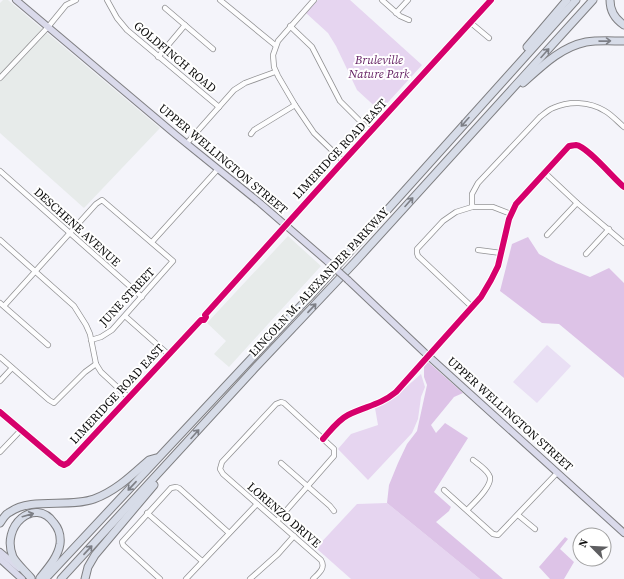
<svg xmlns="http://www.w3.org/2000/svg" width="624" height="579" font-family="'Source Serif 4',serif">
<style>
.industrial{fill:#e7ebea}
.green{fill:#e6d5f0}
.forest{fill:#ddc3e7}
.pitch{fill:#e9dff4}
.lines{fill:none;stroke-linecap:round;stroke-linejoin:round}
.minor-casing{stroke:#929294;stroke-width:6}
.major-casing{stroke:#7f7f82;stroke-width:8}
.highway-casing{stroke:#7f7f82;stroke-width:9}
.minor{stroke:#fdfdfe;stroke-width:4.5}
.major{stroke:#dadaeb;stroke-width:6}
.highway{stroke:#d7dce8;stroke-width:7}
.major-bridge-casing{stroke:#7f7f82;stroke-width:8;stroke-linecap:butt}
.major-bridge{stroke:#dadaeb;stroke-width:6}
.cycleway-casing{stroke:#fff;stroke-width:8}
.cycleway{stroke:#d6006c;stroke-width:6}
.oneway{stroke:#7d7f86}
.labels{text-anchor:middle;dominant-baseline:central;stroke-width:4;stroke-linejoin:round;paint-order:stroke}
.street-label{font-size:12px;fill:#0e0e0e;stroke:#fff}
.park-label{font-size:12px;font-style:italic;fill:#642163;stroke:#fff}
</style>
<rect width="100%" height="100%" fill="#f4f4fa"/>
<!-- industrial -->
<g class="industrial">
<path d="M 3,0 L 8,0 L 160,128 L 84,208 L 0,133 L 0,3 Z"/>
<path d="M 288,236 L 321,266 L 229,367 L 214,354 L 226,341 L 207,323 Z"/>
</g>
<!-- green -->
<g class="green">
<path d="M 318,0 L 350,0 L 422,65 L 380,111 L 357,90 L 336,46 L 328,33 L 306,13 Z"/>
<path d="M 421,374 L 425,387 L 421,397 L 418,419 L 412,433 L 368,480 L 338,449 L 351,434 L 378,425 L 375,408 L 396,396 Z"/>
<path d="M 387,503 L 480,579 L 351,579 L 316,548 L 357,504 Z"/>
</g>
<!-- forest -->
<g class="forest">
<path d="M 528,237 L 539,254 L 556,263 L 590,277 L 609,268 L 624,283 L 624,378 L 559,324 L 542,323 L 500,291 L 512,244 Z"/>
<path d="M 427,361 L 463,393 L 454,397 L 431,425 L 436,433 L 445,423 L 468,438 L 434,492 L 451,507 L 449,511 L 436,522 L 503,579 L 480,579 L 387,503 L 389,485 L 398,463 L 407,444 L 417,431 L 427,385 L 424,377 L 424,367 Z"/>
<path d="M 565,537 L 568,539 L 560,549 L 574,562 L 564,579 L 550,579 L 539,567 Z"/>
</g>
<!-- pitch -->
<path class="pitch" d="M 547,345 L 571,366 L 537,403 L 513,382 Z"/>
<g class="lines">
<defs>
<g id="minor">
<path d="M 107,0 L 117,18 L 127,30 L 219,107"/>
<path d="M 220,0 L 275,45"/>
<path d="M 314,0 L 278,41 L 273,55 L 274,67 L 278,76 L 295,105 L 314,133 L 343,161"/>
<path d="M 382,0 L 400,16 L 409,20"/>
<path d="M 165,8 L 213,49"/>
<path d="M 396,13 L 408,0"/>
<path d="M 471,23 L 489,38"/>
<path d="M 290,26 L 312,47 L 340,101 L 371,132"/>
<path d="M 158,57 L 185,25"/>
<path d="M 0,78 L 48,27 L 66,5 L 76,0"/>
<path d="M 251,134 L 254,130 L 295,105"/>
<path d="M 187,143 L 234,90 L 245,83 L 275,72"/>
<path d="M 0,171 L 142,297"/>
<path d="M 544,172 L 577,203 L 624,243"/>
<path d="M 472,207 L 493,207 L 511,214"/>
<path d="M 547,235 L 577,203"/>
<path d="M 0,240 L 74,306 L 86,325 L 90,334 L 96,364 L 101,372 L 129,398"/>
<path d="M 152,242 L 218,169"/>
<path d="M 478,250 L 501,253"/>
<path d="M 586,254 L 609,229"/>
<path d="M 0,303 L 48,345"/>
<path d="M 4,306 L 96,204 L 102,200 L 173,261 L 112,330 L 101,337 L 91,340"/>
<path d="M 472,307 L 418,256 L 417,253 L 417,249 L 443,221 L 456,212 L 472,207 L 472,194 L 478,183 L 540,117 C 544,114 548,110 553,108 C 569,101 589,101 605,111 C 612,115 618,122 624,127"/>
<path d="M 125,316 L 169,355"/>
<path d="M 0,357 L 49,400 L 54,403 L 85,372 L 96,364"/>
<path d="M 0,381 L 12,368"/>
<path d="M 0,412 L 60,463 L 64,465 L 68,463 L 201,320 L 204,320 L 206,317 L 205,315 L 339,166 L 491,0"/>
<path d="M 323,439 C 331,430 338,420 348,415 C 366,406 380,405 396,392 L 481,297 L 491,280 L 498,266 L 509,219 L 516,204 L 569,146 C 571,146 574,145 576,145 C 587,146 614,179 624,187"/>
<path d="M 0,452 L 21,430"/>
<path d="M 281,463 L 330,506 L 334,511"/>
<path d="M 444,490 L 493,534 L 498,535 L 557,473"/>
<path d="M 467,510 C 473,504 495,484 489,475 C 486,469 478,464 473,460"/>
<path d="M 147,513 L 202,561"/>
<path d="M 518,515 L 535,529"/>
<path d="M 277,521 L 334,456 L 334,449 L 284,403 L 281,402 L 276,404 L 222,462 L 220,469 L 223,474 L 321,560 C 326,568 319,573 313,579"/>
<path d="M 160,579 L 123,545 L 122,542 L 171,488 L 176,487 L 179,488 L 229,533"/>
<path d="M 186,579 L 257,504"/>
<path d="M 250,579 L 278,554 L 294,536"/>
</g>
<g id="major">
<path d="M 16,0 L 176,135 L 260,203 L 328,262"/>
<path d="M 348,280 L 424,352 L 624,533"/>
<path d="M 0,552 L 19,568"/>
<path d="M 0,559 L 22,579"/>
</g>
<g id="highway">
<path d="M 610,0 C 610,11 615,19 624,25"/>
<path d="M 527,47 L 567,0"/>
<path d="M 523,83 C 542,66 561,47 586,42 C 598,40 612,41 624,41"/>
<path d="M 0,523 C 3,519 5,514 10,512 C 31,497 69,508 94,499 C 116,491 132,475 149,460 L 156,458"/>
<path d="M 31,578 C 25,571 17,564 13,557 C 0,526 35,496 54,523 C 59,529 61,536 60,544 C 58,557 48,568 40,578"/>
<path d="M 45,579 L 310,296 L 576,0"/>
<path d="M 61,579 L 254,369 L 355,262 L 593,0"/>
<path d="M 85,579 L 88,567 L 95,555 L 154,485"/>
</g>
</defs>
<!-- minor casing -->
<use href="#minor" class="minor-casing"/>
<!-- major casing -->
<use href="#major" class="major-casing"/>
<!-- highway casing -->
<use href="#highway" class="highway-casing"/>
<!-- minor -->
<use href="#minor" class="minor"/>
<!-- major -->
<use href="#major" class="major"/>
<!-- highway -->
<use href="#highway" class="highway"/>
<defs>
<path id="major-bridge" d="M 328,262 L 348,280"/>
</defs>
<!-- major-bridge casing -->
<use href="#major-bridge" class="major-bridge-casing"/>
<!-- major-bridge -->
<use href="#major-bridge" class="major-bridge"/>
<defs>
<g id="cycleway">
<path d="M 0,412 L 60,463 L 64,465 L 68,463 L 201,320 L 204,320 L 206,317 L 205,315 L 339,166 L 491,0"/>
<path d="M 323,439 C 331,430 338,420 348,415 C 366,406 380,405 396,392 L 481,297 L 491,280 L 498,266 L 509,219 L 516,204 L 569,146 C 571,146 574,145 576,145 C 587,146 614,179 624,187"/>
</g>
</defs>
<!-- cycleway casing -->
<use href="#cycleway" class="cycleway-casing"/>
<!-- cycleway -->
<use href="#cycleway" class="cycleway"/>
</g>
<!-- one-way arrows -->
<defs><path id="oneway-shaft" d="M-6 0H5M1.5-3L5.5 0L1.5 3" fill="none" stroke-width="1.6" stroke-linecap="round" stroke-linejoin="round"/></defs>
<g class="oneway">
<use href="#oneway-shaft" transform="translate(605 41) rotate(-1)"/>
<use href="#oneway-shaft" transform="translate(545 53) rotate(-48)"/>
<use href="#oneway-shaft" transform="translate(465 122) rotate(132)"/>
<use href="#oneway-shaft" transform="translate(409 202) rotate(-48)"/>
<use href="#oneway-shaft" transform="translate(312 308) rotate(-47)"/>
<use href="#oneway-shaft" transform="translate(195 434) rotate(-48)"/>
<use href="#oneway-shaft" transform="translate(132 486) rotate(133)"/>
<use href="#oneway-shaft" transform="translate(28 515) rotate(-16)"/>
<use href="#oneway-shaft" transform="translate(88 550) rotate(-47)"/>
</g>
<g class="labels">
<!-- street labels -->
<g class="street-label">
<text transform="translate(175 57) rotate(40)">GOLDFINCH ROAD</text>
<text transform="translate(340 149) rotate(-47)">LIMERIDGE ROAD EAST</text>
<text transform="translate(223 159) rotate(40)">UPPER WELLINGTON STREET</text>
<text transform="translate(77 227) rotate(42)">DESCHENE AVENUE</text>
<text transform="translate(319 282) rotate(-47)">LINCOLN M. ALEXANDER PARKWAY</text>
<text transform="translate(127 297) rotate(-47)">JUNE STREET</text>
<text transform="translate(117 394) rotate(-47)">LIMERIDGE ROAD EAST</text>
<text transform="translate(510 414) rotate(42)">UPPER WELLINGTON STREET</text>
<text transform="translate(284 515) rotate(41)">LORENZO DRIVE</text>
</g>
<!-- park labels -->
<g class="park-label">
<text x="379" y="60">Bruleville<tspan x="379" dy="14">Nature Park</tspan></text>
</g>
</g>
<!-- north arrow -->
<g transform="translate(592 547) rotate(294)"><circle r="19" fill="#ffffff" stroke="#9f9f9f"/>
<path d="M0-3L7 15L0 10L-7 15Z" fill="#5e5e61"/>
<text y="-6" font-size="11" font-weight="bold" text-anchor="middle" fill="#0e0e0e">N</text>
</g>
</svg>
